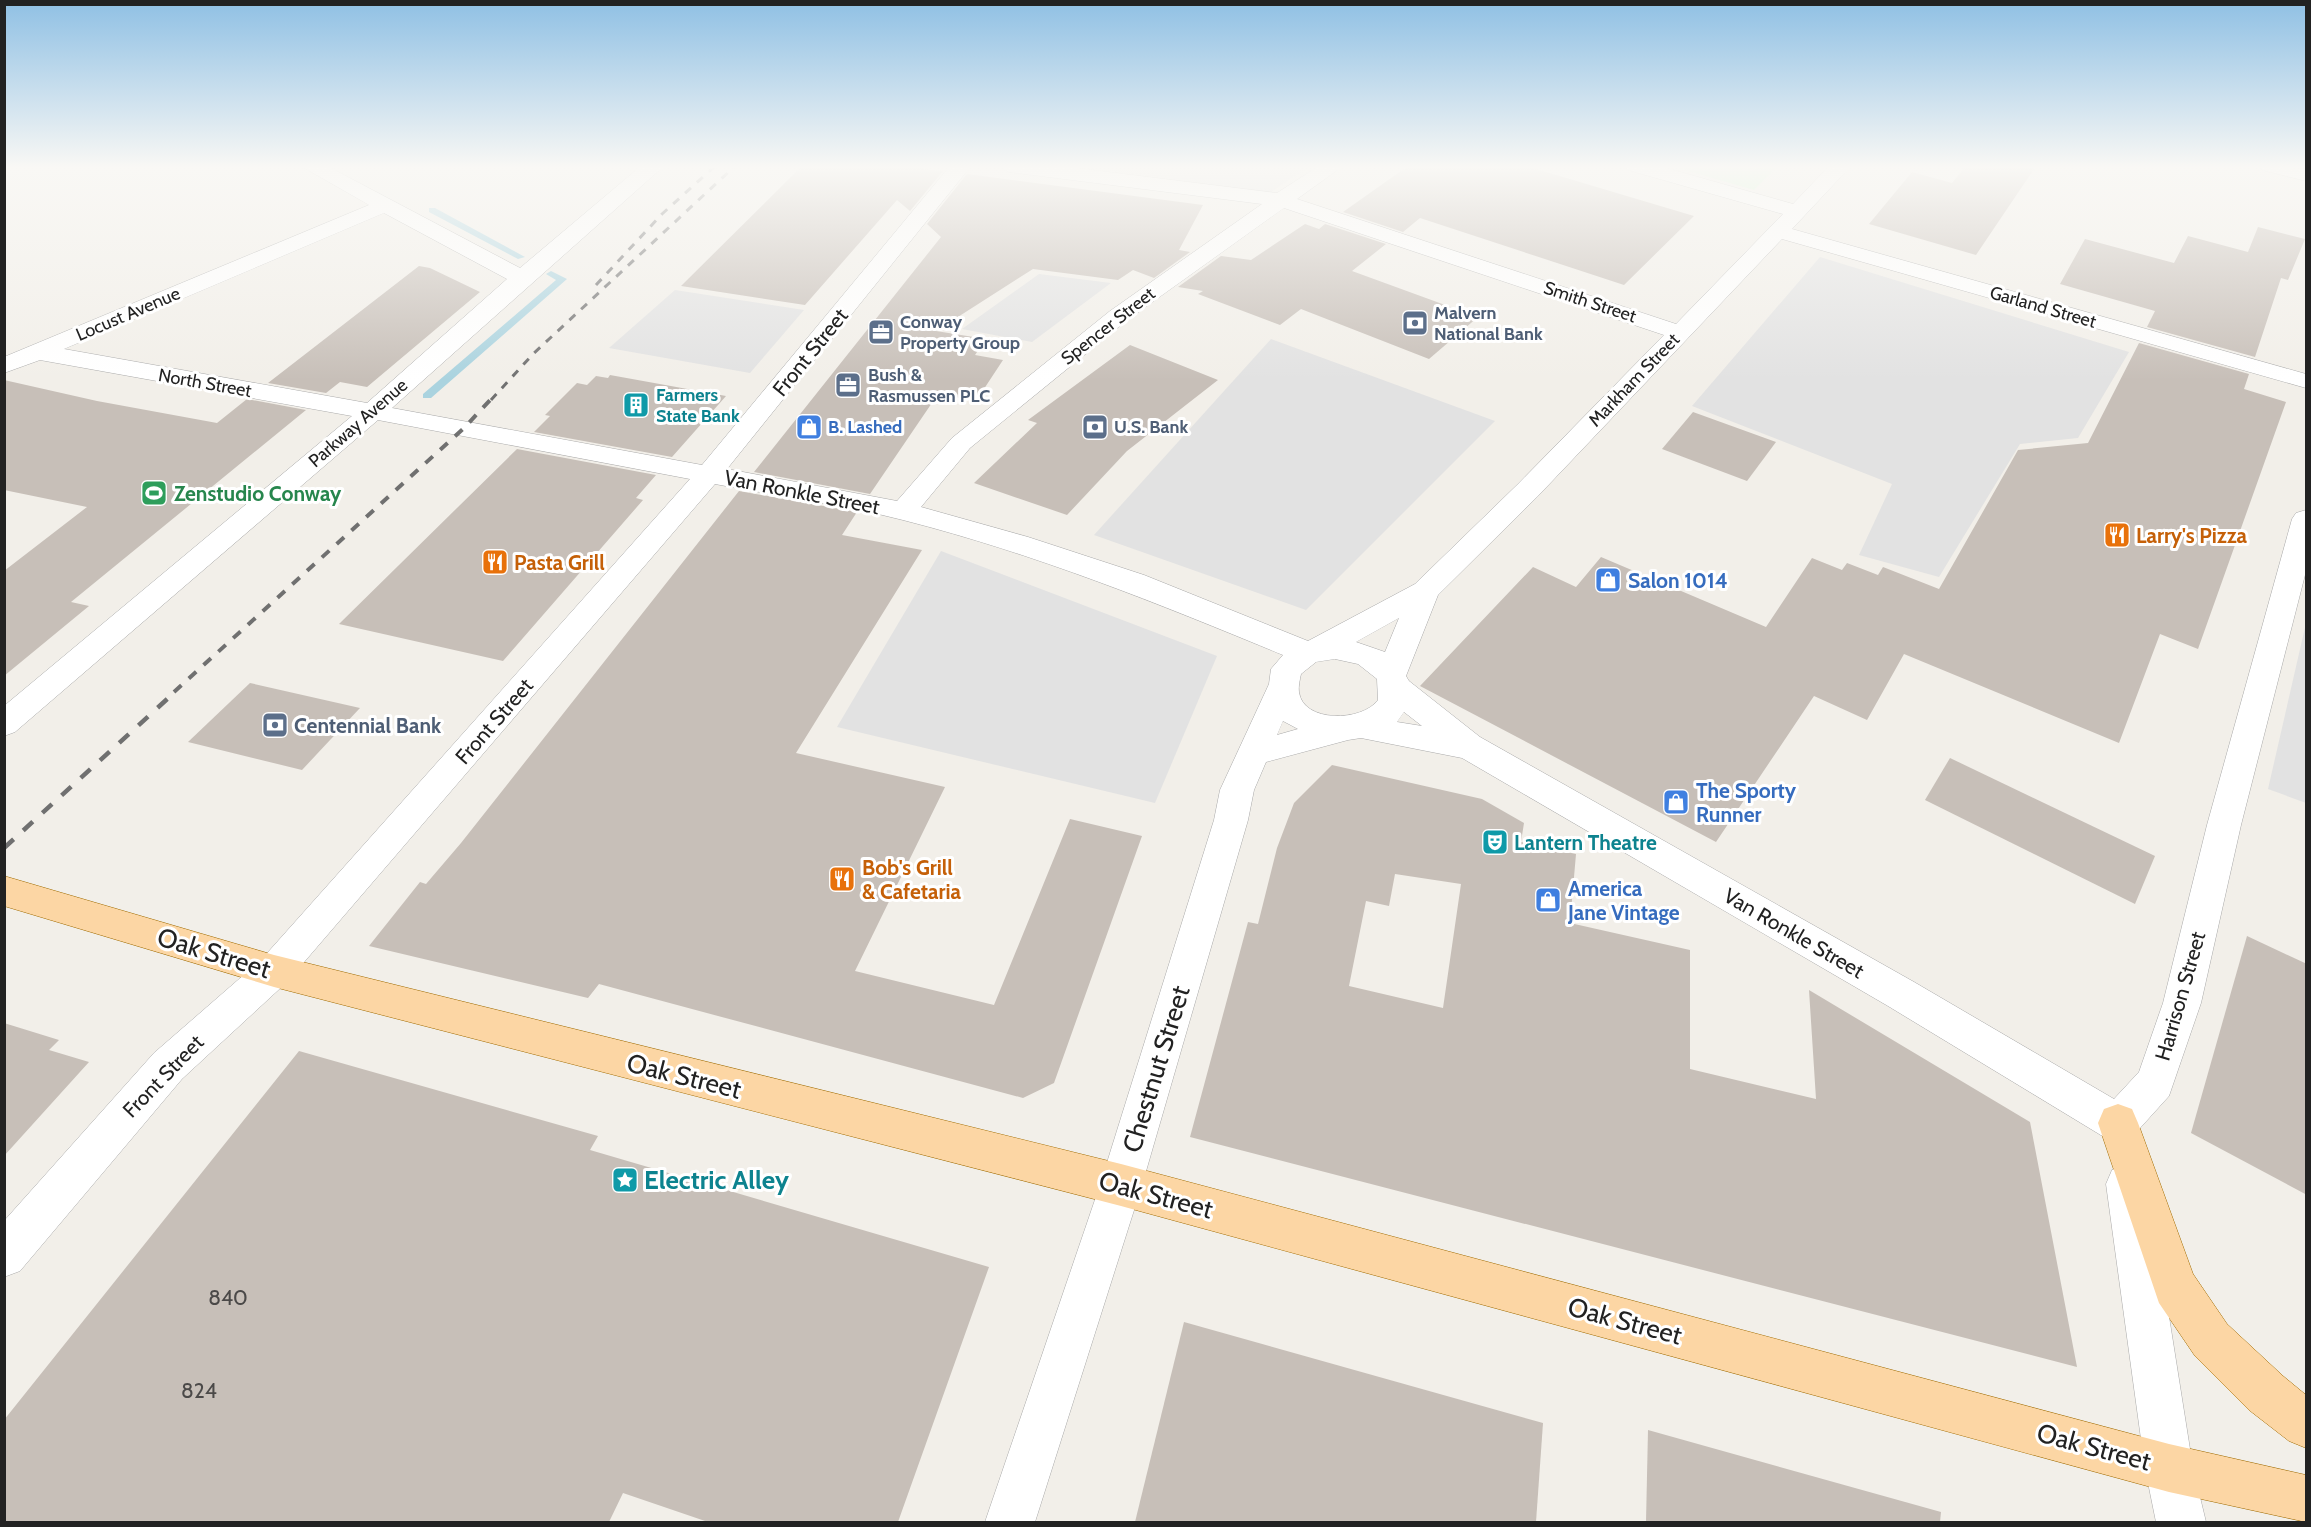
<svg xmlns="http://www.w3.org/2000/svg" width="2311" height="1527" font-family="Cabin,sans-serif">
<style>
.park{fill:#c8facc}
.parking{fill:#e2e2e2}
.lines{fill:none;stroke-linecap:round;stroke-linejoin:round}
.stream{fill:#aad3df;fill-rule:evenodd}
.building{fill:#c7bfb8;fill-rule:evenodd}
.minor-casing{stroke:#a9a9a9;stroke-width:1}
.major-casing{stroke:#a06b00;stroke-width:1}
.minor{fill:#fff;fill-rule:evenodd}
.major{fill:#fcd6a4;fill-rule:evenodd}
.rail-far2{stroke:#707070;stroke-width:3;stroke-dasharray:8 8;stroke-linecap:butt}
.rail-far1{stroke:#707070;stroke-width:4;stroke-dasharray:10 10;stroke-linecap:butt}
.rail{stroke:#707070;stroke-width:4.5;stroke-dasharray:13 13;stroke-linecap:butt}
.labels{text-anchor:middle;dominant-baseline:central;stroke-width:6;stroke-linejoin:round;paint-order:stroke}
.far-street-label{font-size:18px;fill:#222;stroke:#fff}
.far-service-label{font-size:18px;font-weight:bold;fill:#4e5e75;stroke:#fff;text-anchor:start}
.far-culture-label{font-size:18px;font-weight:bold;fill:#0d838f;stroke:#fff;text-anchor:start}
.far-shop-label{font-size:18px;font-weight:bold;fill:#366cbe;stroke:#fff;text-anchor:start}
.street-label{font-size:21px;fill:#222;stroke:#fff}
.leisure-label{font-size:21px;font-weight:bold;fill:#27864d;stroke:#fff;text-anchor:start}
.food-label{font-size:21px;font-weight:bold;fill:#c56008;stroke:#fff;text-anchor:start}
.shop-label{font-size:21px;font-weight:bold;fill:#366cbe;stroke:#fff;text-anchor:start}
.service-label{font-size:21px;font-weight:bold;fill:#4e5e75;stroke:#fff;text-anchor:start}
.culture-label{font-size:21px;font-weight:bold;fill:#0d838f;stroke:#fff;text-anchor:start}
.near-number-label{font-size:21px;fill:#4b4948}
.near-street-label{font-size:26px;fill:#222;stroke:#fff}
.near-culture-label{font-size:26px;font-weight:bold;fill:#0d838f;stroke:#fff;text-anchor:start}
</style>
<rect width="100%" height="100%" fill="#f2efe9"/>
<!-- park -->
<path class="park" d="M 1671,166 L 1778,166 L 1754,190 Z"/>
<!-- parking -->
<g class="parking">
<path d="M 1073,166 L 1310,166 L 1271,192 Z"/>
<path d="M 1820,257 L 2129,352 L 2078,438 L 2020,444 L 1939,577 L 1859,555 L 1892,484 L 1692,406 Z"/>
<path d="M 1039,274 L 1111,283 L 1032,342 L 962,329 Z"/>
<path d="M 675,290 L 804,310 L 750,373 L 609,348 Z"/>
<path d="M 1271,339 L 1495,421 L 1306,610 L 1094,535 Z"/>
<path d="M 941,551 L 1217,656 L 1155,803 L 837,727 Z"/>
<path d="M 2306,623 L 2306,803 L 2268,789 Z"/>
</g>
<g class="lines">
<!-- stream -->
<g class="stream">
<path d="M 429,208 L 435,208 L 525,257 L 518,259 L 429,212 Z"/>
<path d="M 551,271 L 567,279 L 431,398 L 423,398 L 423,394 L 556,280 L 546,274 Z"/>
</g>
</g>
<!-- building -->
<g class="building">
<path d="M 802,166 L 926,166 L 924,169 L 943,171 L 910,211 L 897,200 L 805,305 L 681,286 Z"/>
<path d="M 1408,166 L 1526,166 L 1694,216 L 1624,285 L 1420,218 L 1403,232 L 1343,212 Z"/>
<path d="M 1966,166 L 2036,166 L 1976,255 L 1869,224 L 1912,172 L 1952,183 Z"/>
<path d="M 967,174 L 1203,205 L 1179,250 L 1190,252 L 1154,278 L 1133,270 L 1118,280 L 1033,269 L 936,331 L 986,339 L 975,355 L 1003,360 L 976,401 L 938,394 L 870,494 L 754,472 L 941,237 L 927,224 Z"/>
<path d="M 1305,224 L 1319,229 L 1325,224 L 1386,244 L 1352,271 L 1478,317 L 1429,359 L 1301,309 L 1280,325 L 1198,294 L 1203,291 L 1178,287 L 1221,256 L 1251,260 Z"/>
<path d="M 2258,227 L 2305,239 L 2288,280 L 2281,278 L 2255,357 L 2147,327 L 2155,311 L 2060,284 L 2085,239 L 2174,263 L 2188,236 L 2248,252 Z"/>
<path d="M 419,266 L 430,268 L 480,292 L 367,387 L 340,382 L 326,393 L 268,383 Z"/>
<path d="M 2139,343 L 2249,374 L 2244,389 L 2286,402 L 2198,649 L 2160,634 L 2119,743 L 1904,654 L 1867,720 L 1814,696 L 1716,842 L 1420,686 L 1533,567 L 1576,587 L 1601,557 L 1766,627 L 1812,558 L 1842,570 L 1847,563 L 1878,575 L 1883,567 L 1939,589 L 2018,450 L 2088,443 Z"/>
<path d="M 1130,345 L 1218,380 L 1127,451 L 1067,515 L 974,483 L 1037,423 L 1028,420 Z"/>
<path d="M 610,375 L 726,396 L 672,457 L 534,432 L 550,416 L 545,415 L 577,383 L 587,385 L 596,376 L 608,378 Z"/>
<path d="M 4,380 L 97,401 L 217,423 L 247,399 L 306,410 L 71,602 L 89,606 L 4,676 L 4,571 L 87,507 L 4,490 Z"/>
<path d="M 1693,412 L 1776,442 L 1747,481 L 1662,449 Z"/>
<path d="M 517,449 L 656,475 L 636,498 L 643,500 L 503,661 L 339,624 Z"/>
<path d="M 739,491 L 857,512 L 842,535 L 922,550 L 796,753 L 945,787 L 855,971 L 994,1005 L 1070,819 L 1142,836 L 1054,1083 L 1023,1098 L 599,984 L 588,998 L 369,946 L 420,882 L 426,884 L 461,843 Z"/>
<path d="M 250,683 L 360,708 L 302,770 L 188,742 Z"/>
<path d="M 1950,758 L 2155,856 L 2135,904 L 1925,800 Z"/>
<path d="M 1332,765 L 1482,799 L 1524,823 L 1521,842 L 1576,854 L 1570,923 L 1690,950 L 1690,1069 L 1816,1099 L 1809,990 L 2030,1122 L 2077,1367 L 1190,1137 L 1248,922 L 1258,924 L 1277,848 L 1294,803 ZM 1395,874 L 1461,884 L 1443,1008 L 1349,986 L 1366,901 L 1389,906 Z"/>
<path d="M 2247,936 L 2307,964 L 2307,1195 L 2191,1133 Z"/>
<path d="M 4,1023 L 59,1040 L 49,1050 L 89,1062 L 4,1156 Z"/>
<path d="M 299,1051 L 598,1136 L 590,1150 L 989,1267 L 898,1522 L 708,1522 L 623,1493 L 609,1522 L 4,1522 L 4,1420 Z"/>
<path d="M 1184,1322 L 1543,1423 L 1536,1522 L 1135,1522 Z"/>
<path d="M 1648,1430 L 1941,1512 L 1940,1522 L 1646,1522 Z"/>
</g>
<g class="lines">
<defs>
<g id="minor">
<path d="M 301,166 L 327,166 L 520,268 L 641,166 L 664,166 L 392,408 L 702,465 L 950,166 L 971,166 L 727,469 L 897,501 L 952,438 L 1110,311 L 1262,204 L 1009,172 L 999,166 L 1060,166 L 1277,193 L 1319,166 L 1343,166 L 1297,199 L 1676,324 L 1783,214 L 1628,170 L 1625,166 L 1659,166 L 1793,204 L 1829,166 L 1851,166 L 1792,229 L 2306,374 L 2306,388 L 1782,239 L 1538,496 L 1438,595 L 1406,676 L 1409,681 L 1480,737 L 1914,982 L 2114,1099 L 2139,1072 L 2163,1003 L 2207,825 L 2292,519 L 2296,513 L 2306,510 L 2306,571 L 2241,825 L 2201,1003 L 2169,1096 L 2132,1137 L 2118,1142 L 2104,1137 L 1888,1006 L 1462,758 L 1361,738 L 1348,740 L 1266,762 L 1254,790 L 1248,820 L 1142,1185 L 1035,1522 L 985,1522 L 1100,1185 L 1214,820 L 1220,790 L 1269,684 L 1271,669 L 1283,655 C 1157,603 1036,554 903,520 C 841,504 777,496 715,484 L 287,982 L 182,1079 L 20,1271 L 4,1277 L 4,1221 L 154,1053 L 261,960 L 690,479 L 378,420 L 15,732 L 4,736 L 4,706 L 352,416 L 40,360 L 4,373 L 4,357 L 369,205 ZM 1284,208 L 1664,335 L 1518,484 L 1415,584 L 1308,641 L 1144,575 L 1028,537 L 921,507 L 970,448 L 1126,321 ZM 384,213 L 507,279 L 367,403 L 64,349 ZM 1399,618 L 1385,652 L 1356,642 ZM 1335,659 L 1358,664 L 1377,679 L 1378,700 C 1362,722 1303,723 1299,692 C 1298,687 1300,679 1301,674 L 1316,662 ZM 1404,712 L 1422,726 L 1397,722 ZM 1283,721 L 1298,729 L 1277,735 Z"/>
<path d="M 2259,166 L 2306,169 L 2306,181 L 2262,170 Z"/>
<path d="M 2127,1164 L 2142,1170 L 2148,1184 L 2193,1468 L 2206,1522 L 2156,1522 L 2145,1468 L 2106,1184 L 2112,1170 Z"/>
</g>
<g id="major">
<path d="M 4,876 L 274,955 L 1121,1164 L 2169,1444 L 2306,1475 L 2306,1522 L 2169,1492 L 1121,1206 L 274,987 L 4,906 Z"/>
<path d="M 2118,1104 L 2132,1109 L 2138,1123 L 2193,1274 L 2227,1324 L 2283,1376 L 2306,1395 L 2306,1448 L 2289,1441 L 2249,1410 L 2195,1356 L 2159,1303 L 2098,1123 L 2104,1109 Z"/>
</g>
</defs>
<!-- minor casing -->
<use href="#minor" class="minor-casing"/>
<!-- major casing -->
<use href="#major" class="major-casing"/>
<!-- minor -->
<use href="#minor" class="minor"/>
<!-- major -->
<use href="#major" class="major"/>
<!-- rail-far2 -->
<g class="rail-far2">
<path d="M 596,285 L 662,214 L 715,166"/>
<path d="M 491,400 L 533,354 L 735,166"/>
</g>
<!-- rail-far1 -->
<path class="rail-far1" d="M 174,692 L 464,428 L 492,398"/>
<!-- rail -->
<path class="rail" d="M 4,848 L 176,691"/>
</g>
<!-- sky -->
<linearGradient id="sky" x2="0" y2="1"><stop stop-color="#8fc0e4"/><stop offset="0.44" stop-color="#f9f8f5"/><stop offset="1" stop-color="#f9f8f5" stop-opacity="0"/></linearGradient>
<rect width="2311" height="380" fill="url(#sky)"/>
<!-- icons -->
<defs>
<symbol id="bank-square" viewBox="-11 -11 22 22"><rect x="-9" y="-9" width="18" height="18" rx="4" fill="#5c6f8a" stroke="#fff"/><path d="M-6-4H6V4H-6ZM0-2.3a2.3 2.3 0 1 0 0 4.6a2.3 2.3 0 1 0 0-4.6Z" fill="#fff"/></symbol>
<symbol id="office-square" viewBox="-11 -11 22 22"><rect x="-9" y="-9" width="18" height="18" rx="4" fill="#5c6f8a" stroke="#fff"/><path d="M-6-3h4V-5.5h4V-3h4V5H-6ZM-1-4.5V-3h2v-1.5ZM-6 0V1H6V0Z" fill="#fff"/></symbol>
<symbol id="building-square" viewBox="-11 -11 22 22"><rect x="-9" y="-9" width="18" height="18" rx="4" fill="#0f9aa8" stroke="#fff"/><path d="M-4-6H4V6H1V3H-1V6H-4ZM-2.5-4.3h1.7v1.8h-1.7ZM.8-4.3h1.7v1.8H.8ZM-2.5-1h1.7V.8h-1.7ZM.8-1h1.7V.8H.8Z" fill="#fff"/></symbol>
<symbol id="shop-square" viewBox="-11 -11 22 22"><rect x="-9" y="-9" width="18" height="18" rx="4" fill="#3f7fe0" stroke="#fff"/><path d="M-5-2.5h2.3a2.7 3.5 0 0 1 5.4 0H5L5.5 6h-11ZM-1.5-2.5h3a1.5 2.3 0 0 0-3 0Z" fill="#fff"/></symbol>
<symbol id="stadium-square" viewBox="-11 -11 22 22"><rect x="-9" y="-9" width="18" height="18" rx="4" fill="#2e9e5b" stroke="#fff"/><path d="M0-5a6.5 5 0 1 0 0 10a6.5 5 0 1 0 0-10ZM-3.5-1.8h7v3.6h-7Z" fill="#fff"/></symbol>
<symbol id="restaurant-square" viewBox="-11 -11 22 22"><rect x="-9" y="-9" width="18" height="18" rx="4" fill="#e8710a" stroke="#fff"/><path d="M-5-6h1v4h1v-4h1v4h1v-4h1v5L-1.5 .5V6h-2V.5L-5-1ZM5-6V6H3V1.5H1.5Q1.5-4 5-6Z" fill="#fff"/></symbol>
<symbol id="theatre-square" viewBox="-11 -11 22 22"><rect x="-9" y="-9" width="18" height="18" rx="4" fill="#0f9aa8" stroke="#fff"/><path d="M-5-5.5Q0-4 5-5.5V0Q5 5 0 6Q-5 5-5 0ZM-3.3-2.5H-1v1.5H-3.3ZM1-2.5H3.3v1.5H1ZM-2.8 1Q0 5.5 2.8 1Z" fill="#fff"/></symbol>
<symbol id="sight-square" viewBox="-11 -11 22 22"><rect x="-9" y="-9" width="18" height="18" rx="4" fill="#0f9aa8" stroke="#fff"/><path d="M0-6L1.8-2.2L6-1.7L2.9 1.2L3.7 5.4L0 3.3L-3.7 5.4L-2.9 1.2L-6-1.7L-1.8-2.2Z" fill="#fff"/></symbol>
</defs>
<g fill-rule="evenodd">
<use href="#bank-square" x="1400" y="308" width="30" height="30"/>
<use href="#office-square" x="866" y="317" width="30" height="30"/>
<use href="#office-square" x="833" y="370" width="30" height="30"/>
<use href="#building-square" x="621" y="390" width="30" height="30"/>
<use href="#shop-square" x="794" y="412" width="30" height="30"/>
<use href="#bank-square" x="1080" y="412" width="30" height="30"/>
<use href="#stadium-square" x="139" y="478" width="30" height="30"/>
<use href="#restaurant-square" x="2102" y="520" width="30" height="30"/>
<use href="#restaurant-square" x="480" y="547" width="30" height="30"/>
<use href="#shop-square" x="1593" y="565" width="30" height="30"/>
<use href="#bank-square" x="260" y="710" width="30" height="30"/>
<use href="#shop-square" x="1661" y="787" width="30" height="30"/>
<use href="#theatre-square" x="1480" y="827" width="30" height="30"/>
<use href="#restaurant-square" x="827" y="864" width="30" height="30"/>
<use href="#shop-square" x="1533" y="885" width="30" height="30"/>
<use href="#sight-square" x="610" y="1165" width="30" height="30"/>
</g>
<g class="labels">
<!-- far-street labels -->
<g class="far-street-label">
<text transform="translate(1590 302) rotate(18)">Smith Street</text>
<text transform="translate(2043 307) rotate(16)">Garland Street</text>
<text transform="translate(128 314) rotate(-23)">Locust Avenue</text>
<text transform="translate(1108 326) rotate(-38)">Spencer Street</text>
<text transform="translate(1634 380) rotate(-46)">Markham Street</text>
<text transform="translate(205 383) rotate(10)">North Street</text>
<text transform="translate(358 423) rotate(-41)">Parkway Avenue</text>
</g>
<!-- far-service labels -->
<g class="far-service-label">
<text x="1434" y="313">Malvern<tspan x="1434" dy="21">National Bank</tspan></text>
<text x="900" y="322">Conway<tspan x="900" dy="21">Property Group</tspan></text>
<text x="868" y="375">Bush &amp;<tspan x="868" dy="21">Rasmussen PLC</tspan></text>
<text x="1114" y="427">U.S. Bank</text>
</g>
<!-- far-culture labels -->
<g class="far-culture-label">
<text x="656" y="395">Farmers<tspan x="656" dy="21">State Bank</tspan></text>
</g>
<!-- far-shop labels -->
<g class="far-shop-label">
<text x="828" y="427">B. Lashed</text>
</g>
<!-- street labels -->
<g class="street-label">
<text transform="translate(810 352) rotate(-51)">Front Street</text>
<text transform="translate(802 492) rotate(11)">Van Ronkle Street</text>
<text transform="translate(494 721) rotate(-49)">Front Street</text>
<text transform="translate(1794 933) rotate(30)">Van Ronkle Street</text>
<text transform="translate(2180 996) rotate(-74)">Harrison Street</text>
<text transform="translate(163 1076) rotate(-46)">Front Street</text>
</g>
<!-- leisure labels -->
<g class="leisure-label">
<text x="174" y="493">Zenstudio Conway</text>
</g>
<!-- food labels -->
<g class="food-label">
<text x="2136" y="535">Larry's Pizza</text>
<text x="514" y="562">Pasta Grill</text>
<text x="862" y="867">Bob's Grill<tspan x="862" dy="24">&amp; Cafetaria</tspan></text>
</g>
<!-- shop labels -->
<g class="shop-label">
<text x="1628" y="580">Salon 1014</text>
<text x="1696" y="790">The Sporty<tspan x="1696" dy="24">Runner</tspan></text>
<text x="1568" y="888">America<tspan x="1568" dy="24">Jane Vintage</tspan></text>
</g>
<!-- service labels -->
<g class="service-label">
<text x="294" y="725">Centennial Bank</text>
</g>
<!-- culture labels -->
<g class="culture-label">
<text x="1514" y="842">Lantern Theatre</text>
</g>
<!-- near-number labels -->
<g class="near-number-label">
<text x="228" y="1297">840</text>
<text x="199" y="1390">824</text>
</g>
<!-- near-street labels -->
<g class="near-street-label">
<text transform="translate(214 953) rotate(17)">Oak Street</text>
<text transform="translate(1156 1069) rotate(-73)">Chestnut Street</text>
<text transform="translate(684 1076) rotate(14)">Oak Street</text>
<text transform="translate(1156 1195) rotate(15)">Oak Street</text>
<text transform="translate(1625 1321) rotate(15)">Oak Street</text>
<text transform="translate(2094 1447) rotate(15)">Oak Street</text>
</g>
<!-- near-culture labels -->
<g class="near-culture-label">
<text x="644" y="1180">Electric Alley</text>
</g>
</g>
<!-- border -->
<rect width="2311" height="1527" fill="none" stroke="#222222" stroke-width="12"/>
</svg>
